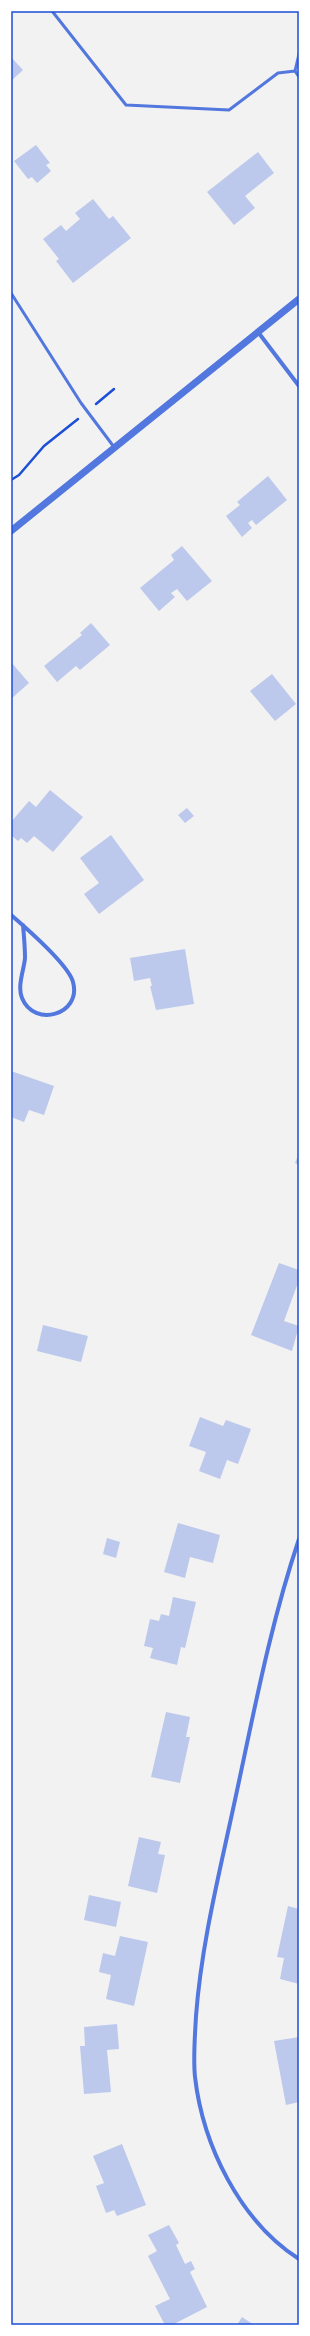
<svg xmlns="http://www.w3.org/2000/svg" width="310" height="2336" font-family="'Roboto Condensed',sans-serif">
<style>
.building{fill:#bdc9ec}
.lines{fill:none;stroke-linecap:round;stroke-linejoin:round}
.path{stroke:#1d4ed8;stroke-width:2.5}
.service{stroke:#5277de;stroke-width:3}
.minor{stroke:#5277de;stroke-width:4}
.tertiary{stroke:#5277de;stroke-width:7}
.neatline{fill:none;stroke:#1d4ed8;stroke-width:1.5}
</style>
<rect width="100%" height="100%" fill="#f2f2f2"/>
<!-- building -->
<g class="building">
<path d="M 11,57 L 23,70 L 11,81 Z"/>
<path d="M 36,145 L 50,163 L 46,165 L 51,171 L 37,183 L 32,177 L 28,179 L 14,161 Z"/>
<path d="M 258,152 L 274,173 L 245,196 L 255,208 L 234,225 L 207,192 Z"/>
<path d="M 93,199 L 109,219 L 113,216 L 131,238 L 73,283 L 56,261 L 59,259 L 43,239 L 61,225 L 66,231 L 80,219 L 75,213 Z"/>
<path d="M 268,476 L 287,500 L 256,525 L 252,520 L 248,523 L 252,528 L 242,537 L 226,516 L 240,505 L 237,502 Z"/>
<path d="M 182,546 L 212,581 L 187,601 L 177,589 L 171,593 L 175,597 L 159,611 L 140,588 L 174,560 L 171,555 Z"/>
<path d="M 91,623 L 110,645 L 80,670 L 76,666 L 57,682 L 44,666 L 82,635 L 80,633 Z"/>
<path d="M 11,662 L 29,683 L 11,699 Z"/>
<path d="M 272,674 L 296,704 L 275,721 L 250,691 Z"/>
<path d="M 50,790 L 83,817 L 53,852 L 34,836 L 27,843 L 21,838 L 18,841 L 11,835 L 11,822 L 29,801 L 36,807 Z"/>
<path d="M 187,808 L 194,816 L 185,823 L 178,815 Z"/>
<path d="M 111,835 L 144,880 L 99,914 L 84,894 L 99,883 L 80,858 Z"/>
<path d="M 185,949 L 194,1004 L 156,1010 L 150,986 L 152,986 L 150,978 L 134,981 L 130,958 Z"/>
<path d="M 11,1071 L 54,1086 L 44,1115 L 29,1110 L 24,1122 L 11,1117 Z"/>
<path d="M 299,1153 L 299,1165 L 295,1163 Z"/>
<path d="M 279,1263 L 299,1270 L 299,1280 L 284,1321 L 299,1326 L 292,1351 L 251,1335 Z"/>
<path d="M 43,1325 L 88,1336 L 81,1362 L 37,1351 Z"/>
<path d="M 200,1417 L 223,1426 L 226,1420 L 251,1429 L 238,1464 L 227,1460 L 220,1479 L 199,1471 L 206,1452 L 189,1446 Z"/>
<path d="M 178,1523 L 220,1535 L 213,1563 L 190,1557 L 185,1578 L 164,1572 Z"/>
<path d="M 107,1538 L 120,1542 L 116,1558 L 103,1554 Z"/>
<path d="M 173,1597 L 196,1602 L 185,1648 L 181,1647 L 177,1665 L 150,1658 L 153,1648 L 144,1646 L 150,1619 L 159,1621 L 161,1614 L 169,1616 Z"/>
<path d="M 166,1712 L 190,1717 L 186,1737 L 190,1737 L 180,1783 L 151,1777 Z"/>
<path d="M 139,1837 L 161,1842 L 158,1854 L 165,1855 L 157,1893 L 128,1886 Z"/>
<path d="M 89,1895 L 121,1902 L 116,1927 L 84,1920 Z"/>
<path d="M 288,1906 L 299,1909 L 299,1984 L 280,1979 L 284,1958 L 277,1957 Z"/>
<path d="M 120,1936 L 148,1942 L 134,2006 L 106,1999 L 111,1975 L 99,1972 L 103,1953 L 115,1956 Z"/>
<path d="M 117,2024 L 119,2049 L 107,2050 L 111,2092 L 84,2094 L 80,2046 L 85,2046 L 84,2027 Z"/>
<path d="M 299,2037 L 299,2102 L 286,2105 L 274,2041 Z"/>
<path d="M 122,2144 L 146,2205 L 117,2216 L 114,2210 L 106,2213 L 96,2186 L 104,2183 L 93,2156 Z"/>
<path d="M 169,2225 L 179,2243 L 176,2245 L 185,2264 L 191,2261 L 195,2269 L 190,2272 L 207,2307 L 172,2325 L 165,2325 L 155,2306 L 170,2299 L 148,2256 L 157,2251 L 148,2235 Z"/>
<path d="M 242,2317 L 254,2325 L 237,2325 Z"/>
</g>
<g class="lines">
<!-- path -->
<g class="path">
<path d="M 96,404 L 114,389"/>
<path d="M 11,480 L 19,475 L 44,446 L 78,419"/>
</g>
<!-- service -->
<g class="service">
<path d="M 52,11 L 126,105 L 229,110 L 278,73 L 295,71 L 299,77"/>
<path d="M 295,71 L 299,54"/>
<path d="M 11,293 L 81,403 L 114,447"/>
</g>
<!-- minor -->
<g class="minor">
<path d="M 258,332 L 299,386"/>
<path d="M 11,915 C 26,928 68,964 73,982 C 82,1015 34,1028 22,998 C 17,986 24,970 25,958 C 25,947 24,936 23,925"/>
<path d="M 299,1539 C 268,1631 251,1728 230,1823 C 216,1887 201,1950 196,2016 C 195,2036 193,2057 195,2077 C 203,2146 240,2221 299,2259"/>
</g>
<!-- tertiary -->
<path class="tertiary" d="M 11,531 L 299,299"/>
</g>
<!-- border -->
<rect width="310" height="2336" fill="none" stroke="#ffffff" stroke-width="24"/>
<rect x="12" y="12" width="286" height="2312" class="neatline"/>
</svg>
